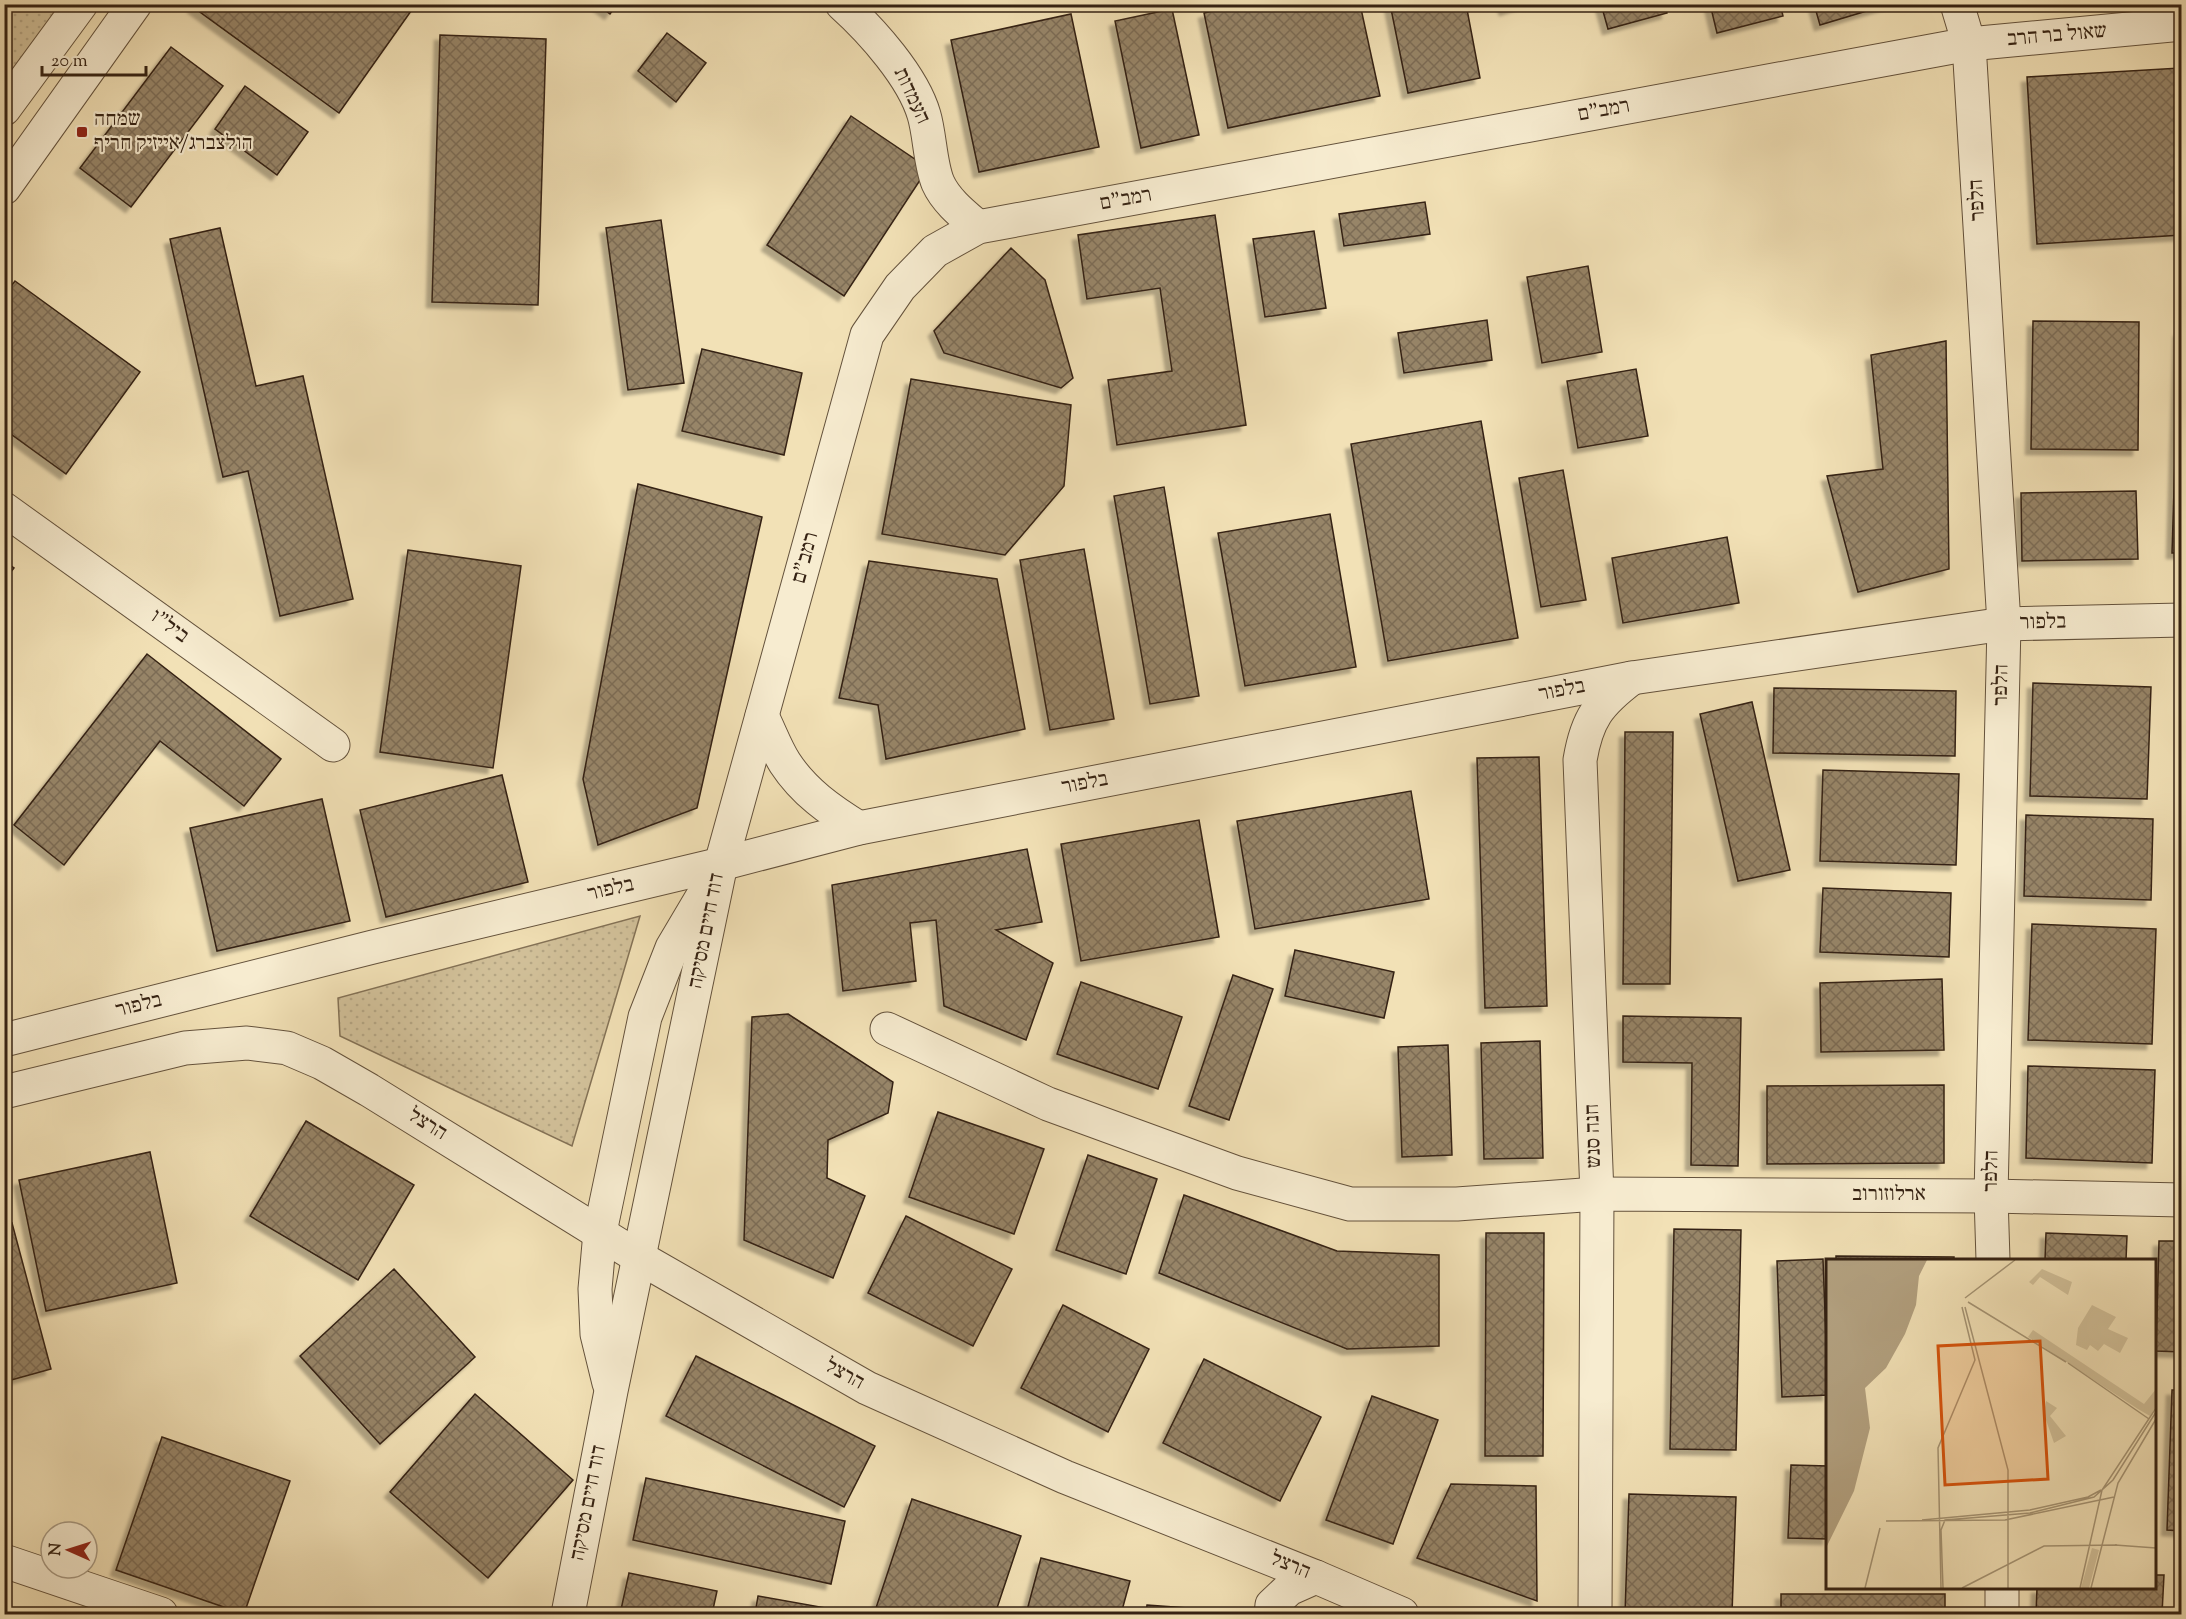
<svg xmlns="http://www.w3.org/2000/svg" width="2186" height="1619" font-family="'Sorts Mill Goudy','Frank Ruhl Libre',serif">
<style>
.park{fill:url(#park-dots);stroke:#847256;stroke-width:1.5}
.building{fill:url(#building-cross-hatch);stroke:#352213;stroke-width:1.5;filter:url(#shadow)}
.lines{fill:none;stroke-linecap:round;stroke-linejoin:round}
.minor-casing{stroke:#64523c;stroke-width:35}
.tertiary-casing{stroke:#64523c;stroke-width:35}
.minor{stroke:#f7ecd0;stroke-width:33}
.tertiary{stroke:#f7ecd0;stroke-width:33}
.poi-dot{fill:#8f2418;stroke:#f7ecd0;stroke-width:2}
.labels{text-anchor:middle;dominant-baseline:central;stroke-width:4.5;stroke-linejoin:round;paint-order:stroke}
.street-label{font-size:21px;fill:#352213;stroke:#f7ecd0}
.poi-label{font-size:21px;fill:#352213;stroke:#f7ecd0;text-anchor:start}
.inset-road{fill:none;stroke:#a69575;stroke-width:1.5}
.view{fill:#d6540d;fill-opacity:0.15;stroke:#d6540d;stroke-width:3}
.inset-edge{fill:none;stroke:#352213;stroke-width:3}
</style>
<defs>
<pattern id="park-dots" width="8" height="8" patternUnits="userSpaceOnUse" patternTransform="scale(1.5)"><rect width="8" height="8" fill="#d2c19a"/><path d="M2 2h.1M6 6h.1" fill="none" stroke="#b5a684" stroke-width="1.8" stroke-linecap="round"/></pattern>
<pattern id="building-cross-hatch" width="8" height="8" patternUnits="userSpaceOnUse" patternTransform="scale(1.5)"><rect width="8" height="8" fill="#978568"/><path d="M0 0l8 8M0 8l8-8" fill="none" stroke="#7c6c54"/></pattern>
<filter id="shadow"><feDropShadow dx="-5.5" dy="5.5" stdDeviation="1.5" flood-color="#0004"/></filter>
</defs>
<rect width="100%" height="100%" fill="#f2e1b6"/>
<filter id="stains"><feTurbulence type="fractalNoise" baseFrequency=".00333" numOctaves="4"/><feColorMatrix values="0 0 0 0 .2 0 0 0 0 .09 0 0 0 0 .02 0 0 0 .5 -.17"/></filter>
<radialGradient id="worn" r=".72"><stop offset=".6" stop-color="#630" stop-opacity="0"/><stop offset="1" stop-color="#630" stop-opacity=".3"/></radialGradient>
<!-- park -->
<g class="park">
<path d="M 5,5 L 66,5 L 5,89 Z"/>
<path d="M 640,916 L 572,1146 L 340,1036 L 338,998 Z"/>
</g>
<!-- building -->
<g class="building">
<path d="M 195,4 L 416,4 L 339,113 L 193,7 Z"/>
<path d="M 597,4 L 617,4 L 610,14 Z"/>
<path d="M 1243,4 L 1360,4 L 1380,96 L 1228,128 L 1204,13 Z"/>
<path d="M 1390,4 L 1466,4 L 1480,78 L 1408,93 Z"/>
<path d="M 1503,4 L 1523,4 L 1505,10 Z"/>
<path d="M 1601,4 L 1665,4 L 1667,13 L 1608,29 Z"/>
<path d="M 1710,4 L 1780,4 L 1783,16 L 1717,33 Z"/>
<path d="M 1814,4 L 1890,4 L 1820,25 Z"/>
<path d="M 1172,9 L 1199,135 L 1141,148 L 1115,21 Z"/>
<path d="M 1071,14 L 1099,147 L 979,172 L 951,40 Z"/>
<path d="M 667,33 L 706,63 L 676,102 L 638,71 Z"/>
<path d="M 440,35 L 546,39 L 538,305 L 432,302 Z"/>
<path d="M 171,47 L 223,86 L 131,207 L 80,168 Z"/>
<path d="M 2180,68 L 2182,235 L 2037,244 L 2027,77 Z"/>
<path d="M 245,86 L 308,132 L 277,175 L 215,129 Z"/>
<path d="M 851,116 L 928,168 L 844,296 L 767,245 Z"/>
<path d="M 1425,202 L 1430,234 L 1344,246 L 1339,214 Z"/>
<path d="M 1215,215 L 1246,425 L 1117,445 L 1108,380 L 1172,371 L 1160,288 L 1087,299 L 1078,235 Z"/>
<path d="M 661,220 L 684,383 L 628,390 L 606,228 Z"/>
<path d="M 220,228 L 256,386 L 303,376 L 353,599 L 280,616 L 248,471 L 223,477 L 170,239 Z"/>
<path d="M 1314,231 L 1326,308 L 1265,317 L 1253,239 Z"/>
<path d="M 1011,248 L 1045,280 L 1073,378 L 1061,388 L 944,353 L 934,331 Z"/>
<path d="M 1588,266 L 1602,352 L 1542,363 L 1527,277 Z"/>
<path d="M 15,281 L 140,372 L 66,474 L 4,429 L 4,295 Z"/>
<path d="M 1487,320 L 1492,360 L 1404,373 L 1398,333 Z"/>
<path d="M 2033,321 L 2139,322 L 2138,450 L 2031,449 Z"/>
<path d="M 2179,331 L 2182,332 L 2182,553 L 2172,553 Z"/>
<path d="M 1946,341 L 1949,569 L 1858,592 L 1827,476 L 1883,469 L 1871,355 Z"/>
<path d="M 702,349 L 802,373 L 784,455 L 682,431 Z"/>
<path d="M 1636,369 L 1648,436 L 1578,448 L 1567,381 Z"/>
<path d="M 911,379 L 1071,405 L 1064,486 L 1005,555 L 882,534 Z"/>
<path d="M 1481,421 L 1518,638 L 1388,661 L 1351,444 Z"/>
<path d="M 1563,470 L 1586,600 L 1541,607 L 1519,478 Z"/>
<path d="M 638,484 L 762,517 L 697,808 L 598,845 L 583,779 Z"/>
<path d="M 1164,487 L 1199,696 L 1150,704 L 1114,496 Z"/>
<path d="M 2136,491 L 2138,559 L 2022,561 L 2021,493 Z"/>
<path d="M 1330,514 L 1356,667 L 1245,686 L 1218,533 Z"/>
<path d="M 1727,537 L 1739,603 L 1623,623 L 1612,558 Z"/>
<path d="M 1084,549 L 1114,719 L 1050,730 L 1020,560 Z"/>
<path d="M 408,550 L 521,566 L 493,768 L 380,752 Z"/>
<path d="M 4,561 L 14,568 L 4,581 Z"/>
<path d="M 869,561 L 997,579 L 1025,729 L 886,759 L 878,705 L 839,698 Z"/>
<path d="M 147,654 L 281,759 L 244,806 L 160,741 L 64,865 L 14,825 Z"/>
<path d="M 2033,683 L 2151,687 L 2147,799 L 2030,796 Z"/>
<path d="M 1774,688 L 1956,691 L 1955,756 L 1773,753 Z"/>
<path d="M 1752,702 L 1790,870 L 1738,881 L 1700,714 Z"/>
<path d="M 1625,732 L 1673,732 L 1670,984 L 1623,984 Z"/>
<path d="M 1539,757 L 1547,1006 L 1485,1008 L 1477,758 Z"/>
<path d="M 1823,770 L 1959,774 L 1956,865 L 1820,861 Z"/>
<path d="M 502,775 L 528,882 L 386,917 L 360,810 Z"/>
<path d="M 1411,791 L 1429,899 L 1255,929 L 1237,821 Z"/>
<path d="M 322,799 L 350,921 L 217,951 L 190,828 Z"/>
<path d="M 2026,815 L 2153,819 L 2151,900 L 2024,896 Z"/>
<path d="M 1199,820 L 1219,937 L 1081,961 L 1061,844 Z"/>
<path d="M 1027,849 L 1042,922 L 996,930 L 1053,963 L 1026,1040 L 944,1006 L 936,920 L 910,923 L 916,981 L 843,991 L 832,885 Z"/>
<path d="M 1823,888 L 1951,893 L 1949,957 L 1820,952 Z"/>
<path d="M 2032,924 L 2156,929 L 2152,1044 L 2028,1040 Z"/>
<path d="M 1295,950 L 1394,972 L 1384,1018 L 1285,996 Z"/>
<path d="M 4,958 L 11,977 L 4,980 Z"/>
<path d="M 1233,975 L 1273,989 L 1229,1120 L 1189,1106 Z"/>
<path d="M 1942,979 L 1944,1050 L 1821,1052 L 1820,983 Z"/>
<path d="M 1081,982 L 1182,1017 L 1158,1089 L 1057,1054 Z"/>
<path d="M 788,1014 L 893,1082 L 888,1113 L 828,1140 L 827,1178 L 865,1196 L 833,1278 L 744,1240 L 752,1017 Z"/>
<path d="M 1623,1016 L 1741,1018 L 1738,1166 L 1691,1165 L 1692,1063 L 1623,1062 Z"/>
<path d="M 1540,1041 L 1543,1158 L 1484,1159 L 1481,1043 Z"/>
<path d="M 1448,1045 L 1452,1155 L 1402,1157 L 1398,1047 Z"/>
<path d="M 2028,1066 L 2155,1070 L 2152,1163 L 2026,1158 Z"/>
<path d="M 1944,1085 L 1944,1163 L 1767,1164 L 1767,1086 Z"/>
<path d="M 938,1112 L 1044,1149 L 1014,1234 L 909,1197 Z"/>
<path d="M 306,1121 L 414,1185 L 358,1280 L 250,1216 Z"/>
<path d="M 150,1152 L 177,1283 L 46,1311 L 19,1180 Z"/>
<path d="M 1088,1155 L 1157,1179 L 1126,1274 L 1056,1250 Z"/>
<path d="M 1184,1195 L 1337,1251 L 1439,1255 L 1439,1346 L 1347,1349 L 1159,1273 Z"/>
<path d="M 906,1216 L 1012,1269 L 973,1346 L 868,1293 Z"/>
<path d="M 12,1223 L 51,1369 L 4,1382 L 4,1225 Z"/>
<path d="M 1674,1229 L 1741,1230 L 1736,1450 L 1670,1449 Z"/>
<path d="M 1486,1233 L 1544,1233 L 1543,1456 L 1485,1456 Z"/>
<path d="M 2046,1233 L 2127,1236 L 2126,1260 L 2045,1260 Z"/>
<path d="M 2159,1241 L 2182,1241 L 2182,1352 L 2156,1351 Z"/>
<path d="M 1836,1256 L 1954,1257 L 1954,1260 L 1836,1260 Z"/>
<path d="M 1823,1259 L 1828,1395 L 1782,1397 L 1777,1261 Z"/>
<path d="M 394,1269 L 475,1357 L 380,1444 L 300,1356 Z"/>
<path d="M 1063,1305 L 1149,1349 L 1108,1432 L 1021,1388 Z"/>
<path d="M 696,1356 L 875,1446 L 844,1507 L 666,1416 Z"/>
<path d="M 1204,1359 L 1321,1417 L 1280,1501 L 1163,1443 Z"/>
<path d="M 2172,1390 L 2182,1390 L 2182,1531 L 2167,1530 Z"/>
<path d="M 475,1394 L 573,1480 L 488,1578 L 390,1492 Z"/>
<path d="M 1372,1396 L 1438,1420 L 1393,1544 L 1326,1520 Z"/>
<path d="M 162,1437 L 290,1481 L 244,1614 L 116,1570 Z"/>
<path d="M 1791,1465 L 1828,1466 L 1828,1539 L 1788,1538 Z"/>
<path d="M 646,1478 L 845,1521 L 831,1584 L 633,1540 Z"/>
<path d="M 1451,1484 L 1536,1486 L 1537,1601 L 1417,1558 Z"/>
<path d="M 1629,1494 L 1736,1497 L 1732,1614 L 1625,1614 Z"/>
<path d="M 912,1499 L 1021,1536 L 995,1614 L 874,1614 Z"/>
<path d="M 1041,1558 L 1130,1581 L 1121,1614 L 1026,1614 Z"/>
<path d="M 629,1573 L 717,1591 L 712,1614 L 620,1614 Z"/>
<path d="M 2154,1575 L 2164,1575 L 2162,1614 L 2036,1614 L 2037,1588 L 2154,1588 Z"/>
<rect x="1781" y="1594" width="164" height="20"/>
<path d="M 758,1596 L 826,1608 L 825,1614 L 755,1614 Z"/>
<path d="M 1147,1605 L 1228,1611 L 1227,1614 L 1146,1614 Z"/>
</g>
<g class="lines">
<defs>
<g id="minor">
<path d="M 842,4 C 872,31 913,77 924,115 C 930,135 930,164 938,183 C 946,201 964,215 978,227"/>
<path d="M 1957,4 L 1969,44 L 2004,624 L 1991,1196 L 1993,1260"/>
<path d="M 4,509 L 333,745"/>
<path d="M 887,1029 L 1048,1104 L 1237,1173 L 1350,1204 L 1457,1204 L 1597,1194 L 1991,1196 L 2182,1200"/>
<path d="M 609,1383 L 597,1334 L 595,1289 L 600,1232 L 645,1017 L 672,948 L 707,889"/>
<path d="M 4,1561 L 161,1614"/>
<path d="M 2002,1588 L 2002,1614"/>
<path d="M 568,1614 L 611,1391 L 721,864 L 867,335 L 900,287 L 935,251 L 978,227 L 1969,44 L 2182,24"/>
<path d="M 1271,1614 L 1272,1605 L 1289,1589 L 1316,1577"/>
<path d="M 1595,1614 L 1597,1194 L 1580,760 C 1587,718 1599,703 1632,678"/>
</g>
<g id="tertiary">
<path d="M 4,109 L 81,4"/>
<path d="M 4,188 L 135,4"/>
<path d="M 762,716 C 770,732 776,749 785,763 C 804,792 830,810 859,828"/>
<path d="M 4,1040 L 373,947 L 721,864 L 859,828 L 1632,678 L 2004,624 L 2182,620"/>
<path d="M 4,1092 L 185,1048 L 247,1043 L 287,1048 L 322,1063 L 369,1090 L 640,1258 L 867,1388 L 1065,1477 L 1316,1577 L 1402,1614"/>
</g>
</defs>
<!-- minor casing -->
<use href="#minor" class="minor-casing"/>
<!-- tertiary casing -->
<use href="#tertiary" class="tertiary-casing"/>
<!-- minor -->
<use href="#minor" class="minor"/>
<!-- tertiary -->
<use href="#tertiary" class="tertiary"/>
</g>
<!-- markers -->
<rect class="poi-dot" x="76" y="126" width="12" height="12" rx="3"/>
<g class="labels">
<!-- street labels -->
<g class="street-label">
<text transform="translate(2057 36) rotate(-5)">שאול בר הרב</text>
<text transform="translate(911 96) rotate(65)">העמדות</text>
<text transform="translate(1604 111) rotate(-10)">רמב"ם</text>
<text transform="translate(1126 200) rotate(-10)">רמב"ם</text>
<text transform="translate(1978 200) rotate(-93)">הלפר</text>
<text transform="translate(806 558) rotate(-75)">רמב"ם</text>
<text transform="translate(2043 623) rotate(-1)">בלפור</text>
<text transform="translate(169 627) rotate(36)">ביל"ו</text>
<text transform="translate(2002 685) rotate(-89)">הלפר</text>
<text transform="translate(1562 691) rotate(-11)">בלפור</text>
<text transform="translate(1085 784) rotate(-11)">בלפור</text>
<text transform="translate(611 890) rotate(-13)">בלפור</text>
<text transform="translate(707 931) rotate(-79)">דוד חיים מסיקה</text>
<text transform="translate(139 1006) rotate(-14)">בלפור</text>
<text transform="translate(427 1125) rotate(32)">הרצל</text>
<text transform="translate(1594 1136) rotate(-92)">חנה סנש</text>
<text transform="translate(1992 1171) rotate(-89)">הלפר</text>
<text x="1889" y="1195">ארלוזורוב</text>
<text transform="translate(844 1375) rotate(29)">הרצל</text>
<text transform="translate(589 1503) rotate(-79)">דוד חיים מסיקה</text>
<text transform="translate(1290 1566) rotate(22)">הרצל</text>
</g>
<!-- poi labels -->
<g class="poi-label">
<text x="94" y="120">שמחה<tspan x="94" dy="24">הולצברג/אייזיק חריף</tspan></text>
</g>
</g>
<!-- overview -->
<g transform="translate(1826 1259)">
<rect width="330" height="330" fill="#f2e1b6"/>
<path d="M 216,10 L 246,23 L 242,36 L 214,18 L 207,26 L 203,23 ZM 266,46 L 290,58 L 282,70 L 302,79 L 294,94 L 278,85 L 272,92 L 264,86 L 261,91 L 250,86 L 252,69 ZM 207,71 L 318,145 L 330,130 L 330,147 L 324,157 L 312,150 L 202,78 ZM 220,142 L 231,149 L 224,157 L 240,177 L 228,184 L 218,155 ZM 266,289 L 273,291 L 263,329 L 255,329 Z" fill="#d2c19a"/>
<path d="M 0,1 L 101,1 L 93,17 L 90,46 L 79,75 L 60,109 L 39,129 L 44,169 L 28,232 L 0,289 Z" fill="#b2a07f"/>
<path class="inset-road" d="M 139,39 L 189,1M 142,43 L 240,103M 139,48 L 182,211 L 182,329M 242,104 L 323,160M 96,261 L 204,251 L 262,238 L 275,231M 60,262 L 179,261 L 288,238M 289,286 L 330,289M 39,329 L 54,269M 115,329 L 112,189 L 149,101 L 136,48M 117,329 L 115,271 L 119,261 L 204,254 L 268,238 L 287,221 L 330,153M 136,329 L 218,287 L 291,286M 254,329 L 276,231 L 330,149M 265,329 L 292,224 L 330,160"/>
<path class="view" d="M 214,82 L 222,220 L 119,226 L 112,87 Z"/>
<rect width="330" height="330" class="inset-edge"/>
</g>
<!-- margin -->
<rect width="2186" height="1619" fill="none" stroke="#f2e1b6" stroke-width="24"/>
<rect x="6" y="6" width="2174" height="1607" fill="none" stroke="#352213" stroke-width="3"/>
<rect x="12" y="12" width="2162" height="1595" fill="none" stroke="#352213" stroke-width="1.5"/>
<!-- north arrow -->
<g transform="translate(69 1550) rotate(273)"><circle r="28" fill="#f7ecd0" stroke="#a99b84" stroke-width="1.5"/>
<path d="M0-4.5L10 22L0 15L-10 22Z" fill="#8f2418"/>
<text y="-9" font-size="16" font-weight="bold" text-anchor="middle" fill="#352213">N</text>
</g>
<!-- scale -->
<path d="M42 66v9h104v-9" fill="none" stroke="#352213" stroke-width="3"/>
<text x="51" y="66" font-size="18" fill="#352213" stroke="#f7ecd0" stroke-width="4.5" paint-order="stroke">20 m</text>
<rect width="100%" height="100%" filter="url(#stains)"/>
<rect width="100%" height="100%" fill="url(#worn)"/>
</svg>
